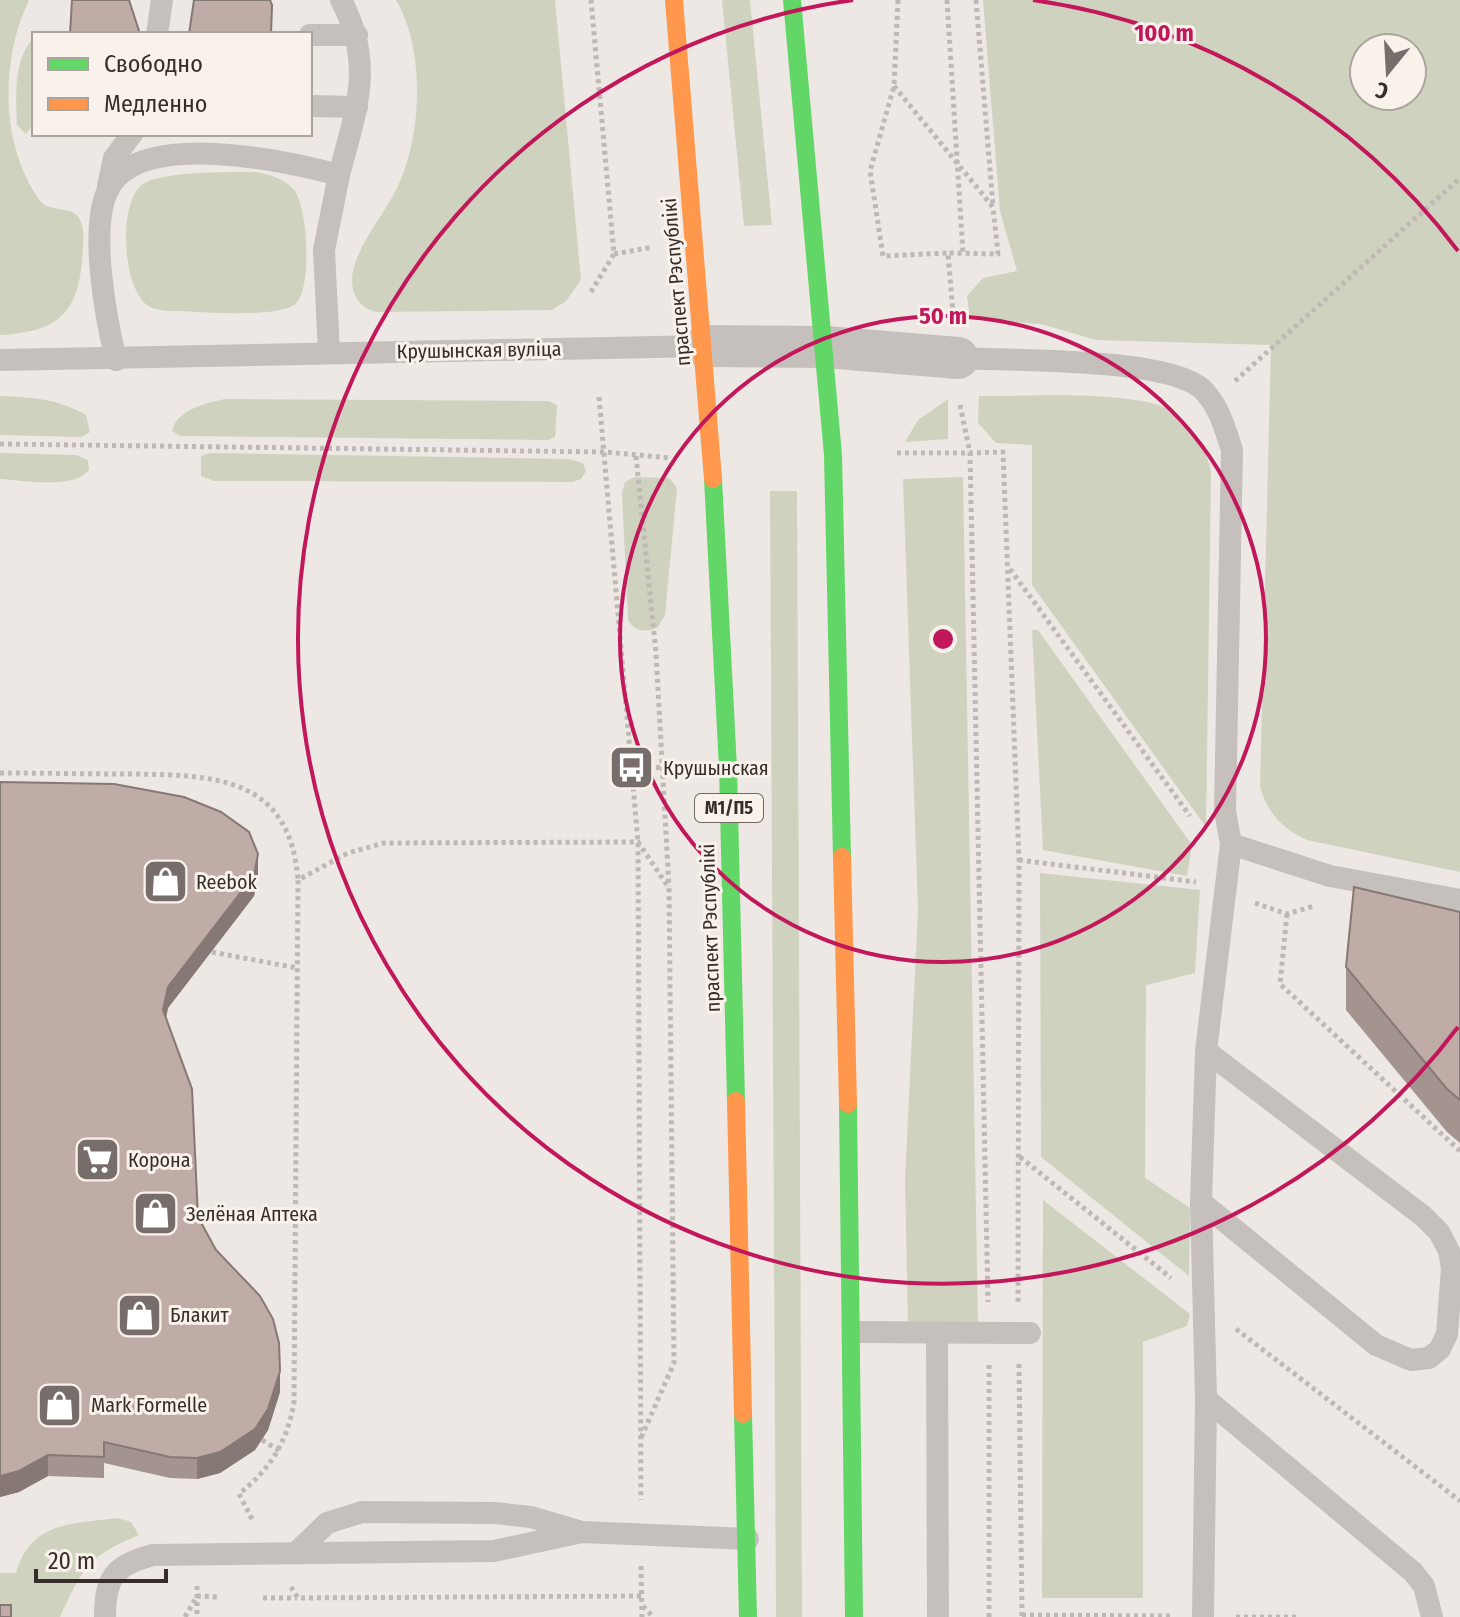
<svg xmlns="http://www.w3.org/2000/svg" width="1460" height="1617" font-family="'Fira Sans Condensed',sans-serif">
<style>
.green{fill:#cfd2be;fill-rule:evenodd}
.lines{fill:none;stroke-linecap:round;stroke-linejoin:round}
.path{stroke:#bfb9b5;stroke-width:5;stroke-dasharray:4 4;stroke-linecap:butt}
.lane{stroke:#c6c0bc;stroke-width:22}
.street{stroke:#c6c0bc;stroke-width:42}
.fast{stroke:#63d668;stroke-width:18}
.slow{stroke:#ff974d;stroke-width:18}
.wall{fill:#a4948f}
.shaded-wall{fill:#867874}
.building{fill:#bfaca6;stroke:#867874;stroke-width:2}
.ring{fill:none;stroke:#c2185b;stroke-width:4}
.labels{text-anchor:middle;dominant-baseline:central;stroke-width:6;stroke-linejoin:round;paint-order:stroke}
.shield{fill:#f9f2eb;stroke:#716864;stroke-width:2}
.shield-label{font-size:18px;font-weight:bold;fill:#372d2a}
.street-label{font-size:20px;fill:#372d2a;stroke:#f9f2eb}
.poi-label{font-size:20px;fill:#372d2a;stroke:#f9f2eb;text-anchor:start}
.centre{fill:#c2185b;stroke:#f9f2eb;stroke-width:4}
.ring-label{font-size:24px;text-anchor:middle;font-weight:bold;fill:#c2185b;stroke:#f9f2eb;stroke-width:6;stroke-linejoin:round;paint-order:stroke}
</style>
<rect width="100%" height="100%" fill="#ede8e3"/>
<!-- green -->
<g class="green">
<path d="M 0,0 L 29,0 C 0,61 0,145 40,201 C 52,214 75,204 81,222 C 85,233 83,247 82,259 C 78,316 55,332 0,335 Z"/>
<path d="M 396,0 L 555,0 L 581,280 L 566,301 L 552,310 L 378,312 C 358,309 349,292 353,271 C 359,243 383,216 396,190 C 422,139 426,50 396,0 Z"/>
<path d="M 722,0 L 750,0 L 772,225 L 744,226 Z"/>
<path d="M 983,0 L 1460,0 L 1460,872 L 1307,840 C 1282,829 1268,813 1260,787 L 1271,345 L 1096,340 L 1041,324 L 970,319 L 967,296 L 983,278 L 1017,271 L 1000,211 ZM 1364,48 L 1412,48 L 1412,96 L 1364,96 Z"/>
<path d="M 34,38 L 34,124 L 26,134 L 17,125 C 16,97 13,58 34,38 Z"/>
<path d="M 257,172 C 270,175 285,179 294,190 C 308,206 313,293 294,305 C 272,318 206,312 179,311 C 170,311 158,311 150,307 C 122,292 117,202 143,184 C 161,171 232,172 257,172 Z"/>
<path d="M 0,396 C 30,397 60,399 86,415 L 90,432 L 81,437 L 0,435 Z"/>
<path d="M 979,396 C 1024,397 1143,388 1176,414 C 1195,429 1207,450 1211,472 L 1206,827 L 1032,585 L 1032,445 L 996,443 L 978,423 Z"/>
<path d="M 226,399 L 548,401 L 557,405 L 555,437 L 548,440 L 180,436 L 172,431 C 176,410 208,402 226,399 Z"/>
<path d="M 948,399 L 948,439 L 905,442 L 918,420 Z"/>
<path d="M 0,453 L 76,455 L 88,460 L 89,470 C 74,490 23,480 0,479 Z"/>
<path d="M 210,453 L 569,459 L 583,463 L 586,471 L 581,479 L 572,482 L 214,481 L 201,476 L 201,456 Z"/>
<path d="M 635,477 L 669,478 L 677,488 L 665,615 L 658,627 C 647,633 634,632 628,620 L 622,493 L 625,482 Z"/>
<path d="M 963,477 L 978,1326 L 908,1325 L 905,1179 L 918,910 L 903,479 Z"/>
<path d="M 770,491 L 797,491 L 802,1617 L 776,1617 Z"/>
<path d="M 1032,630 L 1038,630 L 1192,845 L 1187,876 L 1043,850 Z"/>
<path d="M 1040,873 L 1200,890 L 1195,973 L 1146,985 L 1145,1178 L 1190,1208 L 1189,1276 L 1041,1157 Z"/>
<path d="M 1043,1200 L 1190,1314 L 1187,1326 L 1143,1342 L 1143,1598 L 1042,1598 Z"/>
<path d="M 118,1518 L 131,1522 L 139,1535 C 85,1558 84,1567 60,1617 L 0,1617 L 0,1573 L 16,1573 C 31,1521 72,1524 118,1518 Z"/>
</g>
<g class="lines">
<!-- path -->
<g class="path">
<path d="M 898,0 L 894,86 L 870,171 L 883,256 L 948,253 L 953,314"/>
<path d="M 947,0 L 963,253"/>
<path d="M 976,0 L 993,206"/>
<path d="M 894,86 L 993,207 L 998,254 L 948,253"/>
<path d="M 614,254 L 653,247"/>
<path d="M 591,292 L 614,254 L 591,0"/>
<path d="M 1235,381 L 1460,178"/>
<path d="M 599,397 L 638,842 L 641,1500"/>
<path d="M 960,405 L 970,453 L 1003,452 L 1019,860 L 1018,1302"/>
<path d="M 0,444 L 605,452 L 670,458"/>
<path d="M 897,453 L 970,453 L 988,1302"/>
<path d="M 636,456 L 656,653 L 669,887"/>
<path d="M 1010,569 L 1190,816"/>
<path d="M 632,768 L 687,767"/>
<path d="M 0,773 C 43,773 87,774 130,774 C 214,775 290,776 298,880"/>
<path d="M 1019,860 L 1196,882"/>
<path d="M 1255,903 L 1287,914 L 1314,906"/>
<path d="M 1287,914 L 1280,984 L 1460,1151"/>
<path d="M 212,952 L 297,968"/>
<path d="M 1020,1157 L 1171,1278"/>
<path d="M 1236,1329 L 1460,1501"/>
<path d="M 1019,1364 L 1022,1617"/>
<path d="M 262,1440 L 280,1451"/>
<path d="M 252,1519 L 239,1494 C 271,1468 286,1444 294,1403 L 298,880 L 348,853 L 384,843 L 638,842 L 669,888 L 674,1363 L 641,1438"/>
<path d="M 641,1566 L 642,1617"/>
<path d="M 197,1586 L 197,1617"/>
<path d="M 291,1587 L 298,1598 L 642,1596"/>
<path d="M 263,1598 L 297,1598"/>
<path d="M 643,1606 L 653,1617"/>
<path d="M 1022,1615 L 1170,1616"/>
<path d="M 185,1617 L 197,1596 L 219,1597"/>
<path d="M 989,1617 L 989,1364"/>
<path d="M 1236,1617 L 1299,1617"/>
</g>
<!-- lane -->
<g class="lane">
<path d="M 157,34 L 162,0"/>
<path d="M 310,35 L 357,35"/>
<path d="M 310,106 L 357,107"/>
<path d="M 339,175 C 356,110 375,64 341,0"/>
<path d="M 108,186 L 114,158 L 132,134"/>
<path d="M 958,358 C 1010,361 1166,357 1202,389 C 1219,405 1225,429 1232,450 L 1225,811 L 1231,844 L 1330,876 L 1460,900"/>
<path d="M 0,360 L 704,346"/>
<path d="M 116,360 C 106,319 89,228 108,190 C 138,128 287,161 339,175 L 324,250 L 329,353"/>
<path d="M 1201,1202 L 1376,1345 L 1411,1360 L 1429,1358 L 1440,1349 L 1447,1334 L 1452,1268 L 1449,1251 L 1439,1232 L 1423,1216 L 1206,1051"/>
<path d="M 853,1332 L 1030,1333"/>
<path d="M 937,1333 L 938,1617"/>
<path d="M 1206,1399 L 1413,1572 L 1424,1586 L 1432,1617"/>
<path d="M 296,1553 L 327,1523 L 362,1512 L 495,1513 L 531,1517 L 582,1532"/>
<path d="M 105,1617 C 105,1578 114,1565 153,1555 L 494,1551 L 582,1532 L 748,1539"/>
<path d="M 1203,1617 L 1206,1399 L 1201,1202 L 1206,1051 L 1231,844"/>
</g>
<!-- street -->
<path class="street" d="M 704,346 L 826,347 L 958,358"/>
<!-- fast -->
<g class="fast">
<path d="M 792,0 L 833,455 L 842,857"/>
<path d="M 713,479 L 728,768 L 736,1101"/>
<path d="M 848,1104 L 854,1617"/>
<path d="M 743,1414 L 748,1617"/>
</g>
<!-- slow -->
<g class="slow">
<path d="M 674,0 L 713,479"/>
<path d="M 842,857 L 848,1104"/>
<path d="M 736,1101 L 743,1414"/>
</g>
</g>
<!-- wall -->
<g class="wall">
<path d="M 0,782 L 258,875 L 254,896 L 168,1008 L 166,1018 L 198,1217 L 280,1392 L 268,1430 L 255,1450 L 220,1473 L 197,1479 L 170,1478 L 104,1463 L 104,1478 L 48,1476 L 19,1492 L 0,1497 Z"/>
<path d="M 1460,912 L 1460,1143 L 1447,1132 L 1346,1010 L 1346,967 Z"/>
</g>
<!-- shaded-wall -->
<g class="shaded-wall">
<path d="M 258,854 L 258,875 L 254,896 L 168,1008 L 163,1031 L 163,1010 L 168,987 Z"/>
<path d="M 280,1371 L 280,1392 L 268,1430 L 255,1450 L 220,1473 L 197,1479 L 197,1458 Z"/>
<path d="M 48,1455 L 48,1476 L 19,1492 L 0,1497 L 0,1476 Z"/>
</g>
<!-- building -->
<g class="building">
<path d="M 72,0 L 129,0 L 140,34 L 70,34 Z"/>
<path d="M 194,0 L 270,0 L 272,5 L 271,34 L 189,34 Z"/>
<path d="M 0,782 L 114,784 L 184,797 L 221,812 L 249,832 L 258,854 L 254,875 L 168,987 L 163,1010 L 192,1089 L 198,1217 L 216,1250 L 260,1296 L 273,1319 L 279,1343 L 280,1371 L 268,1409 L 255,1429 L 220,1452 L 197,1458 L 170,1457 L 104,1442 L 104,1457 L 48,1455 L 19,1471 L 0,1476 Z"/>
<path d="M 1354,887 L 1460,912 L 1460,1100 L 1447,1089 L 1346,967 Z"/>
<rect x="0" y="1605" width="11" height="12"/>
</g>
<!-- distance rings -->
<g class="ring">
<circle cx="943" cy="639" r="323"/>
<path d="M1458 1027A645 645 0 1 1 853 0M1033 0A645 645 0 0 1 1458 251"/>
</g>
<!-- icons -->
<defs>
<symbol id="bus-square" viewBox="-11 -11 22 22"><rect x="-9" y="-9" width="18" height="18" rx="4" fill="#776e6b" stroke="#f9f2eb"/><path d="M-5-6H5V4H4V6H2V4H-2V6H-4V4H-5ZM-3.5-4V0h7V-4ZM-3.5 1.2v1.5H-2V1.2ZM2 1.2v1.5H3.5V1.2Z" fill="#fff"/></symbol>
<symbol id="shop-square" viewBox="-11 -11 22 22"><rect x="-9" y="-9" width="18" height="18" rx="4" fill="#776e6b" stroke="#f9f2eb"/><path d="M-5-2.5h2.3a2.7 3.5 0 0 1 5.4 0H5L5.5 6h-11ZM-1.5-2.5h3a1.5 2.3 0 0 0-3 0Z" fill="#fff"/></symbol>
<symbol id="supermarket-square" viewBox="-11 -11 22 22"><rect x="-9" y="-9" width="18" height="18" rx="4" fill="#776e6b" stroke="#f9f2eb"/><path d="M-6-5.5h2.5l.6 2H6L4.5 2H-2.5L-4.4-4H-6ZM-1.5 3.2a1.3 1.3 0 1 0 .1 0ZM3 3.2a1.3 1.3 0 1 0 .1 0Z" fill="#fff"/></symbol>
</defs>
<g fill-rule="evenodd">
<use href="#bus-square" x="606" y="742" width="51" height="51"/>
<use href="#shop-square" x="140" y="856" width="51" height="51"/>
<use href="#supermarket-square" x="72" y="1134" width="51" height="51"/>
<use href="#shop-square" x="130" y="1188" width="51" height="51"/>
<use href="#shop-square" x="114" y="1290" width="51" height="51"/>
<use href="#shop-square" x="34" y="1380" width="51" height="51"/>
</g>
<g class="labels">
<!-- shield labels -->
<rect class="shield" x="695" y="794" width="68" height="28" rx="6"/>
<g class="shield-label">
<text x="729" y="808">М1/П5</text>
</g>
<!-- street labels -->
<g class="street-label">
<text transform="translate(676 282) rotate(-95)">праспект Рэспублікі</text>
<text transform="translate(479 350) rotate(-1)">Крушынская вуліца</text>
<text transform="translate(710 928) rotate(-92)">праспект Рэспублікі</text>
</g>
<!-- poi labels -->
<g class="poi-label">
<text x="663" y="768">Крушынская</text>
<text x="196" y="882">Reebok</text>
<text x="128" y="1160">Корона</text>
<text x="186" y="1214">Зелёная Аптека</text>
<text x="170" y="1315">Блакит</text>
<text x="91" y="1405">Mark Formelle</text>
</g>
</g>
<circle cx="943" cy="639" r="12" class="centre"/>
<g class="ring-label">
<text x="1164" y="41">100 m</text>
<text x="943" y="324">50 m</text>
</g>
<!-- legend -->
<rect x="32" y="32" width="280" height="104" fill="#f9f2eb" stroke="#aba39e" stroke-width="2"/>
<rect x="48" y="58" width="40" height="12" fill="#63d668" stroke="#aba39e" stroke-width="2"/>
<text x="104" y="72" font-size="24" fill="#372d2a">Свободно</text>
<rect x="48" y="98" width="40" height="12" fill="#ff974d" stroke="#aba39e" stroke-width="2"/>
<text x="104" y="112" font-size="24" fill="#372d2a">Медленно</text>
<!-- north arrow -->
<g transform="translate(1388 72) rotate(198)"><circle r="38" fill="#f9f2eb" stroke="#aba39e" stroke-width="2"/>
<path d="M0-6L14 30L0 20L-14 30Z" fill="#776e6b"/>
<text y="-12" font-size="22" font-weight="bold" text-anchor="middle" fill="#372d2a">С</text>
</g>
<!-- scale -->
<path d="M36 1569v12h130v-12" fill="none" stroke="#372d2a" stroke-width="4"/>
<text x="48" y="1569" font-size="24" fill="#372d2a" stroke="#f9f2eb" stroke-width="6" paint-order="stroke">20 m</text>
</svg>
